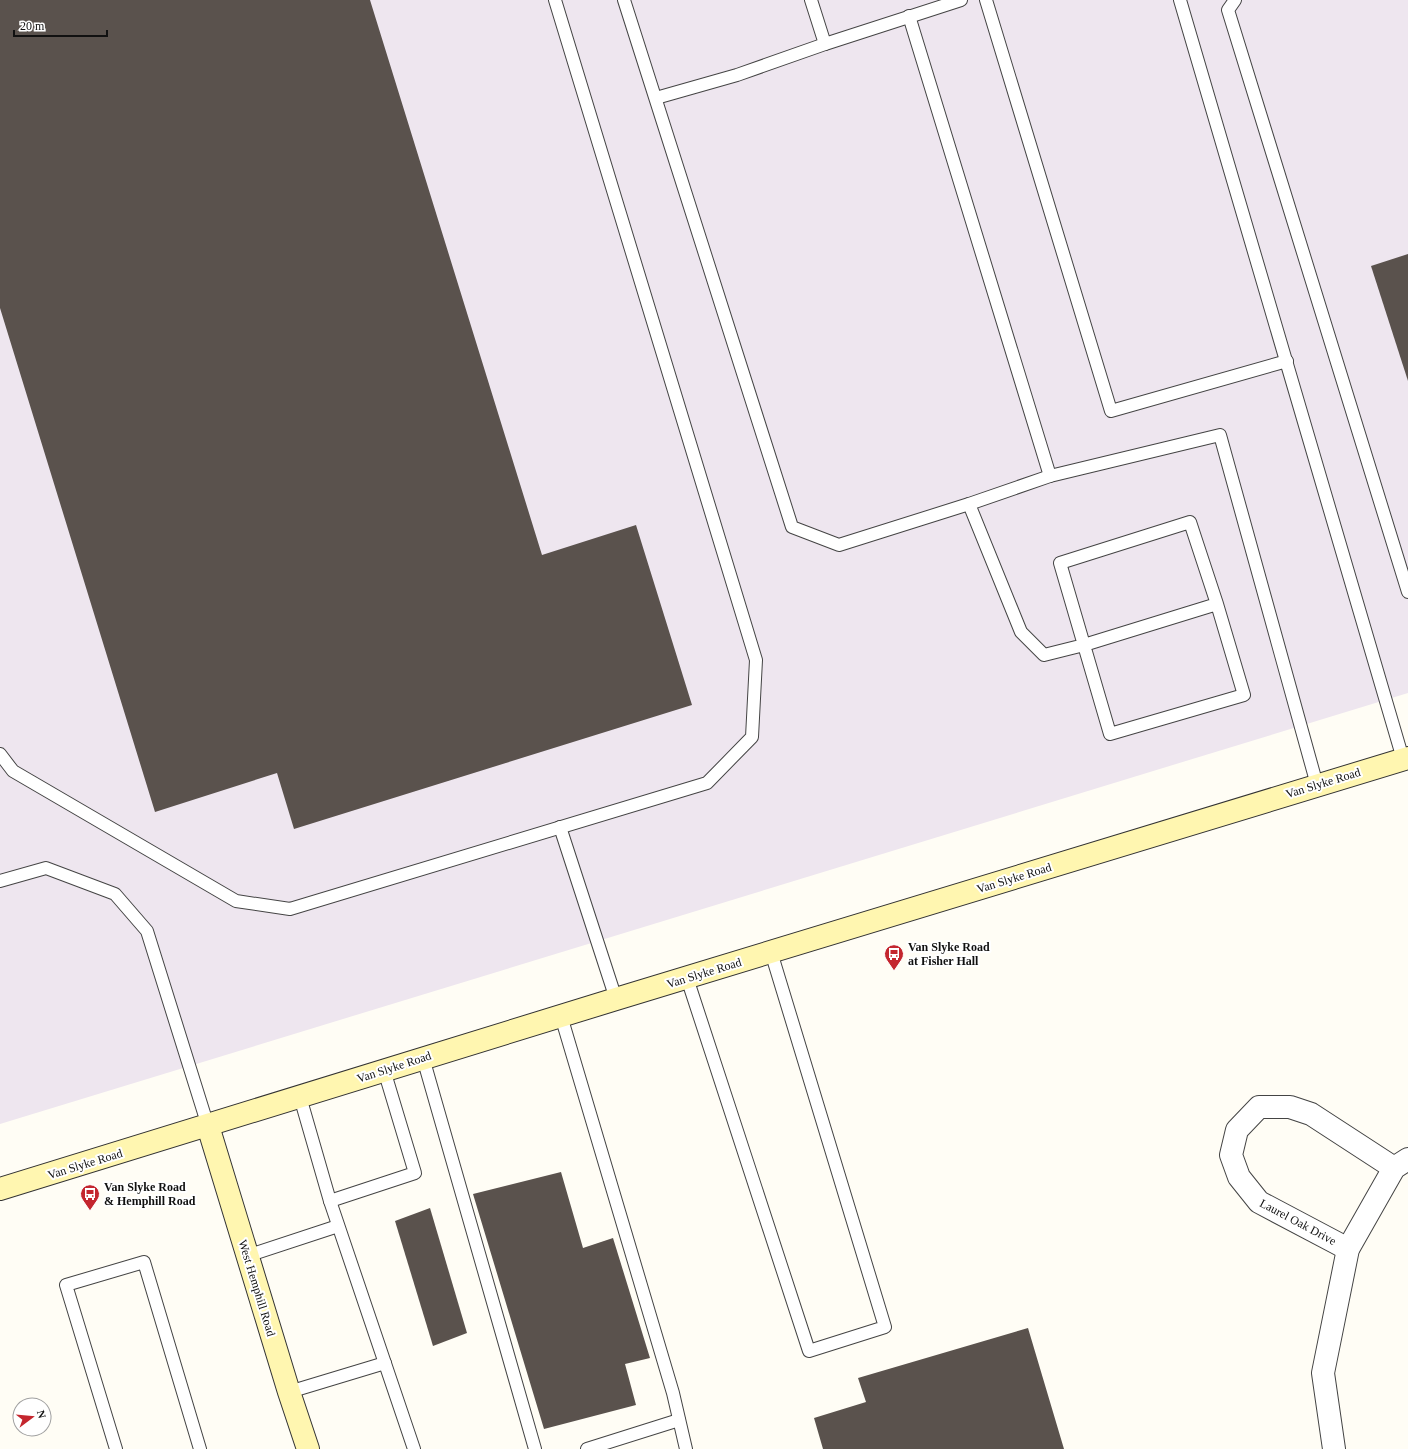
<svg xmlns="http://www.w3.org/2000/svg" width="1408" height="1449" font-family="'Times New Roman',serif">
<style>
.industrial{fill:#eee6ef}
.building{fill:#5a524d}
.lines{fill:none;stroke-linecap:round;stroke-linejoin:round}
.lane-casing{stroke:#444;stroke-width:14}
.street-casing{stroke:#444;stroke-width:24}
.secondary-casing{stroke:#333;stroke-width:24}
.lane{stroke:#fff;stroke-width:12}
.street{stroke:#fff;stroke-width:22}
.secondary{stroke:#fff6b0;stroke-width:22}
.labels{text-anchor:middle;dominant-baseline:central;stroke-width:4;stroke-linejoin:round;paint-order:stroke}
.street-label{font-size:12px;fill:#111;stroke:#fff}
.poi-label{font-size:12px;font-weight:bold;fill:#111;stroke:#fff;text-anchor:start}
</style>
<rect width="100%" height="100%" fill="#fffdf5"/>
<!-- industrial -->
<path class="industrial" d="M 0,0 L 1408,0 L 1408,693 L 0,1124 Z"/>
<!-- building -->
<g class="building">
<path d="M 0,0 L 370,0 L 542,555 L 636,525 L 692,705 L 294,829 L 277,773 L 155,812 L 0,308 Z"/>
<path d="M 1408,254 L 1408,381 L 1371,266 Z"/>
<path d="M 561,1172 L 583,1248 L 613,1238 L 650,1358 L 625,1364 L 636,1405 L 544,1429 L 473,1194 Z"/>
<path d="M 430,1208 L 467,1333 L 433,1346 L 395,1221 Z"/>
<path d="M 1028,1328 L 1064,1449 L 823,1449 L 814,1418 L 866,1402 L 858,1378 Z"/>
</g>
<g class="lines">
<defs>
<g id="lane">
<path d="M 624,0 L 792,527 L 839,545 L 969,504 L 1050,476"/>
<path d="M 811,0 L 825,44"/>
<path d="M 986,0 L 1111,411 L 1287,361"/>
<path d="M 1180,0 L 1403,759"/>
<path d="M 1235,0 L 1228,10 L 1408,592"/>
<path d="M 909,16 L 1050,476 L 1220,435 L 1317,785"/>
<path d="M 656,98 L 737,75 L 825,44 L 961,0"/>
<path d="M 969,504 L 1021,632 L 1044,655 L 1084,645 L 1217,604 L 1244,695 L 1110,734 L 1060,563 L 1190,522 L 1217,604"/>
<path d="M 0,754 L 13,771 L 236,901 L 290,909 L 707,783 L 752,737 L 756,660 L 555,0"/>
<path d="M 560,827 L 616,999"/>
<path d="M 0,881 L 46,868 L 115,894 L 147,931 L 208,1126"/>
<path d="M 687,978 L 809,1351 L 885,1327 L 771,952"/>
<path d="M 561,1016 L 673,1393 L 686,1449"/>
<path d="M 423,1058 L 535,1449"/>
<path d="M 300,1097 L 330,1201 L 414,1449"/>
<path d="M 330,1201 L 415,1173 L 384,1070"/>
<path d="M 247,1256 L 338,1226"/>
<path d="M 289,1392 L 385,1363"/>
<path d="M 116,1449 L 66,1285 L 144,1262 L 200,1449"/>
<path d="M 587,1449 L 679,1420"/>
</g>
<g id="street">
<path d="M 1348,1249 L 1259,1202 L 1239,1177 L 1231,1155 L 1237,1130 L 1259,1107 L 1290,1107 L 1311,1114 L 1394,1168"/>
<path d="M 1334,1449 L 1323,1373 L 1348,1249 L 1394,1168 L 1408,1159"/>
</g>
<g id="secondary">
<path d="M 208,1126 L 289,1392 L 308,1449"/>
<path d="M 0,1189 L 616,999 L 1408,758"/>
</g>
</defs>
<!-- lane casing -->
<use href="#lane" class="lane-casing"/>
<!-- street casing -->
<use href="#street" class="street-casing"/>
<!-- secondary casing -->
<use href="#secondary" class="secondary-casing"/>
<!-- lane -->
<use href="#lane" class="lane"/>
<!-- street -->
<use href="#street" class="street"/>
<!-- secondary -->
<use href="#secondary" class="secondary"/>
</g>
<!-- icons -->
<defs>
<symbol id="bus-pin" viewBox="-11 -11 22 30"><path d="M0 17L-7.5 6A9.5 9.5 0 1 1 7.5 6Z" fill="#c4262e" stroke="#fff"/><path d="M-5-6H5V4H4V6H2V4H-2V6H-4V4H-5ZM-3.5-4V0h7V-4ZM-3.5 1.2v1.5H-2V1.2ZM2 1.2v1.5H3.5V1.2Z" fill="#fff"/></symbol>
</defs>
<g fill-rule="evenodd">
<use href="#bus-pin" x="883" y="943" width="22" height="30"/>
<use href="#bus-pin" x="79" y="1183" width="22" height="30"/>
</g>
<g class="labels">
<!-- street labels -->
<g class="street-label">
<text transform="translate(1323 783) rotate(-17)">Van Slyke Road</text>
<text transform="translate(1014 878) rotate(-17)">Van Slyke Road</text>
<text transform="translate(704 973) rotate(-17)">Van Slyke Road</text>
<text transform="translate(394 1067) rotate(-18)">Van Slyke Road</text>
<text transform="translate(85 1164) rotate(-17)">Van Slyke Road</text>
<text transform="translate(1298 1222) rotate(28)">Laurel Oak Drive</text>
<text transform="translate(257 1288) rotate(73)">West Hemphill Road</text>
</g>
<!-- poi labels -->
<g class="poi-label">
<text x="908" y="947">Van Slyke Road<tspan x="908" dy="14">at Fisher Hall</tspan></text>
<text x="104" y="1187">Van Slyke Road<tspan x="104" dy="14">&amp; Hemphill Road</tspan></text>
</g>
</g>
<!-- north arrow -->
<g transform="translate(32 1417) rotate(74)"><circle r="19" fill="#ffffff" stroke="#a0a0a0"/>
<path d="M0-3L7 15L0 10L-7 15Z" fill="#c4262e"/>
<text y="-6" font-size="11" font-weight="bold" text-anchor="middle" fill="#111111">N</text>
</g>
<!-- scale -->
<path d="M14 30v6h93v-6" fill="none" stroke="#111111" stroke-width="2"/>
<text x="20" y="30" font-size="12" fill="#111111" stroke="#ffffff" stroke-width="3" paint-order="stroke">20 m</text>
</svg>
